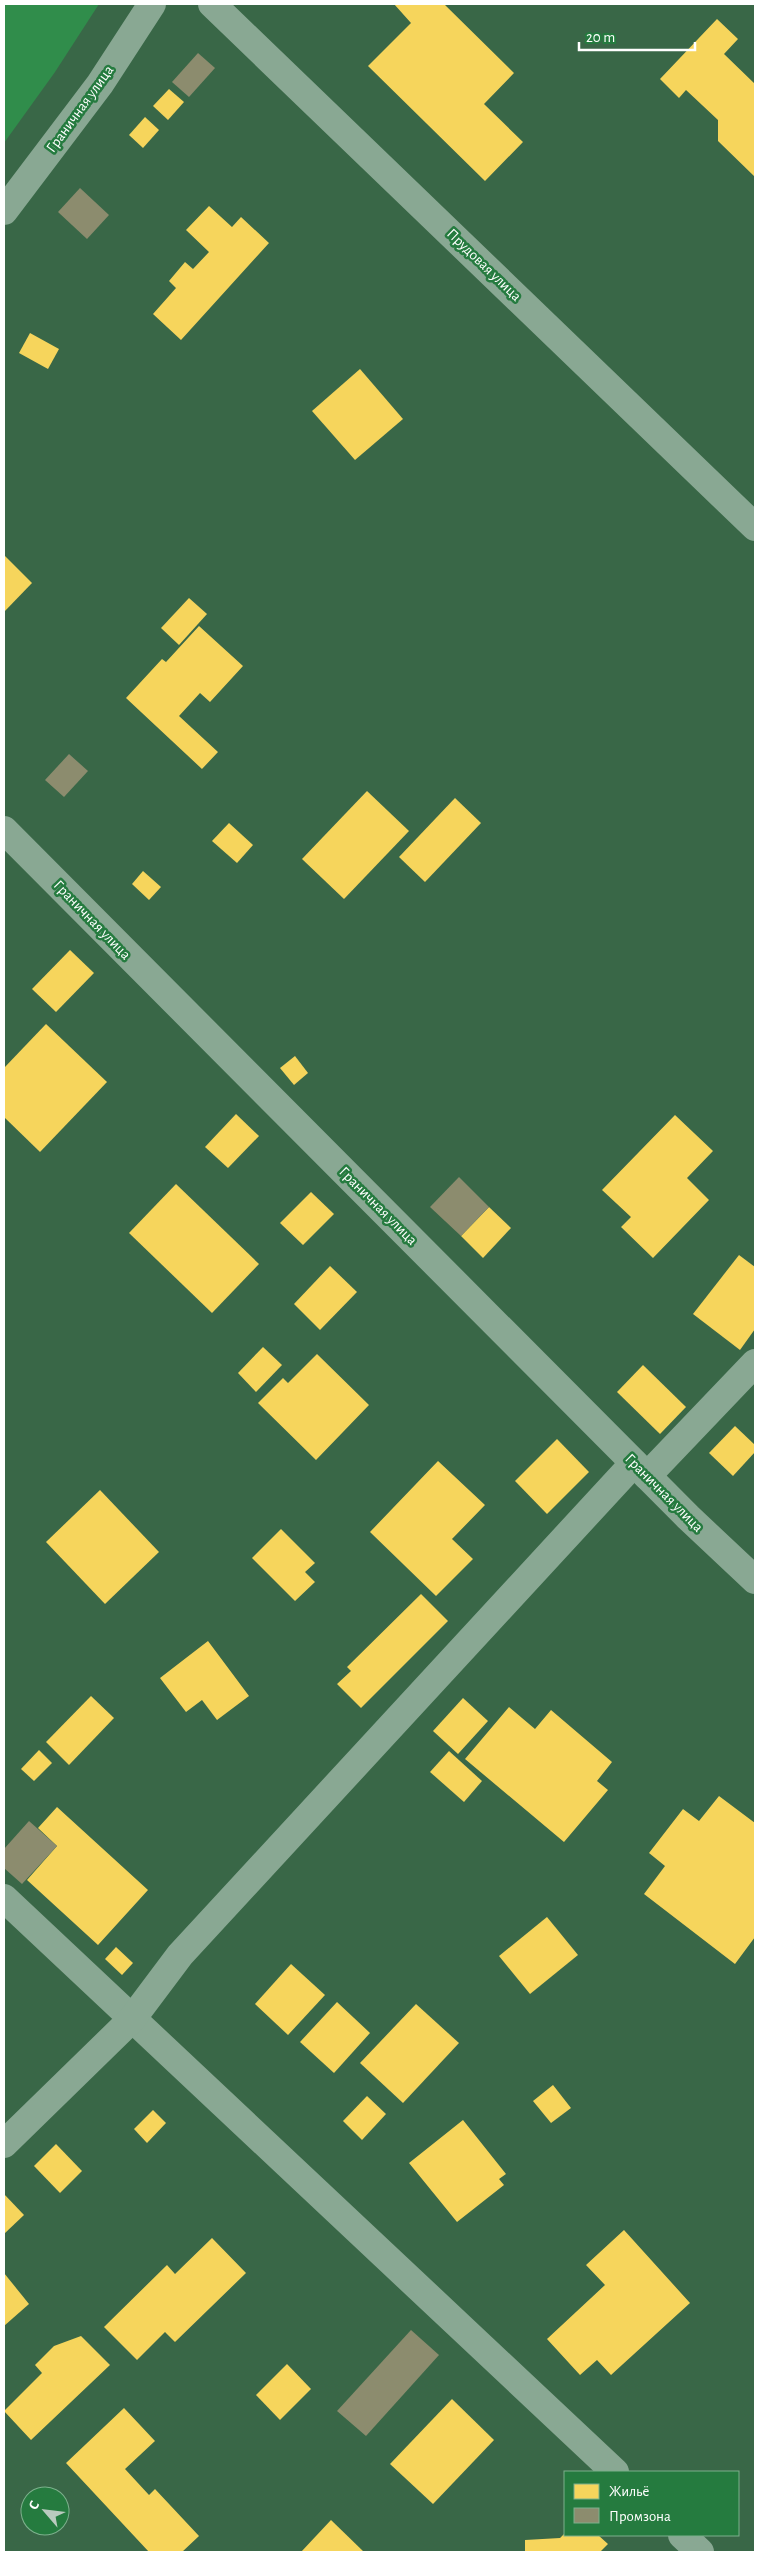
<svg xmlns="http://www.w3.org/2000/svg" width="759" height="2556" font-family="'Alegreya Sans',sans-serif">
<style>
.green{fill:#308d4b}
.homes{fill:#f6d55c}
.industry{fill:#8c8c6e}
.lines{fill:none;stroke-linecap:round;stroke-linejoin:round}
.minor{stroke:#89a893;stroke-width:28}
.labels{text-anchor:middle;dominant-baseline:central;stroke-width:5;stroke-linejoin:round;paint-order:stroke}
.street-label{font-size:15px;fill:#fff;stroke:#257b3f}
</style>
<rect width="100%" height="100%" fill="#396747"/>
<!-- green -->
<path class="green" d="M 4,4 L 99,4 L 55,72 L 4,143 Z"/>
<!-- homes -->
<g class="homes">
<path d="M 394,4 L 444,4 L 514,73 L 484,104 L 523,142 L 485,181 L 368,66 L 411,23 Z"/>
<path d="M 717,19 L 738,39 L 724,54 L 755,84 L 755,177 L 718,141 L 718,120 L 686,90 L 679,98 L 660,79 Z"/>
<path d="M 169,89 L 184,102 L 168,120 L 153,106 Z"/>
<path d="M 145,117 L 159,130 L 143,148 L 129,135 Z"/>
<path d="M 209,206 L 232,227 L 241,217 L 269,243 L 181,340 L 153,314 L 176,288 L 169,281 L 185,262 L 193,269 L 209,252 L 186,230 Z"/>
<path d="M 30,333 L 59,349 L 48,369 L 19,353 Z"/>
<path d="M 360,369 L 403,419 L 355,460 L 312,411 Z"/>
<path d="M 4,555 L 32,583 L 4,612 Z"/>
<path d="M 189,598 L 207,614 L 179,645 L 161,628 Z"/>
<path d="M 199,626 L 243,666 L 210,702 L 200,693 L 179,716 L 218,752 L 202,769 L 126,698 L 162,659 L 166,662 Z"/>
<path d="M 367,791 L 409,831 L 344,899 L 302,859 Z"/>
<path d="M 455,798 L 481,823 L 425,882 L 399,857 Z"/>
<path d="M 229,823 L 253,845 L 237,863 L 212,841 Z"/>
<path d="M 143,871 L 161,887 L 149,900 L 132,884 Z"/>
<path d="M 70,950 L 94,973 L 56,1012 L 32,989 Z"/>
<path d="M 46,1024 L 107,1082 L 40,1152 L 4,1117 L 4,1068 Z"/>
<path d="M 295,1056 L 308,1073 L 294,1085 L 280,1068 Z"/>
<path d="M 236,1114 L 259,1136 L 228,1168 L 205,1147 Z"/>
<path d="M 675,1115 L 713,1151 L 687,1178 L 709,1200 L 653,1258 L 621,1227 L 631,1217 L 602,1190 Z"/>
<path d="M 176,1184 L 259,1264 L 212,1313 L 129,1233 Z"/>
<path d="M 311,1192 L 334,1214 L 303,1245 L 280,1223 Z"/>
<path d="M 489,1207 L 511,1228 L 483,1258 L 461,1236 Z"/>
<path d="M 739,1255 L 755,1267 L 755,1329 L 740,1350 L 693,1314 Z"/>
<path d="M 330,1266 L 357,1292 L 320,1330 L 294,1304 Z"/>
<path d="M 263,1347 L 282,1365 L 256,1392 L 238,1373 Z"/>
<path d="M 317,1354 L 369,1405 L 316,1460 L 258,1403 L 283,1378 L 288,1383 Z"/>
<path d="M 643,1365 L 686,1407 L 660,1434 L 617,1392 Z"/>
<path d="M 735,1426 L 755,1445 L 755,1452 L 733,1476 L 709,1453 Z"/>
<path d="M 557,1439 L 589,1472 L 547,1514 L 515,1481 Z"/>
<path d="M 438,1461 L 485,1505 L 452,1539 L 473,1559 L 436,1596 L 370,1532 Z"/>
<path d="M 100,1490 L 159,1552 L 105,1604 L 46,1542 Z"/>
<path d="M 281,1529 L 315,1563 L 305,1572 L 315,1582 L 295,1601 L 252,1558 Z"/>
<path d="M 421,1594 L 448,1621 L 361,1708 L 337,1684 L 351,1671 L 347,1667 Z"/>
<path d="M 208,1641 L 249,1696 L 217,1720 L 202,1700 L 186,1712 L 160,1678 Z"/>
<path d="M 91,1696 L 114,1718 L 69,1765 L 46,1742 Z"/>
<path d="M 463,1698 L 488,1721 L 458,1754 L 433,1731 Z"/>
<path d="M 509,1707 L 535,1729 L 551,1710 L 612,1762 L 597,1781 L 608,1790 L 564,1842 L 465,1759 Z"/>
<path d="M 39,1750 L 52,1763 L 34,1781 L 21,1769 Z"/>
<path d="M 449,1751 L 482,1781 L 464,1802 L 430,1772 Z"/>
<path d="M 719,1796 L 755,1823 L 755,1937 L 735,1964 L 644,1894 L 665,1866 L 649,1853 L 683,1809 L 699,1821 Z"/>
<path d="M 57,1807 L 148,1890 L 98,1945 L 27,1880 L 57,1846 L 38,1828 Z"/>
<path d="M 547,1917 L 578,1955 L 530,1994 L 499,1956 Z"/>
<path d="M 116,1947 L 133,1963 L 122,1975 L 105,1959 Z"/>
<path d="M 291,1964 L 325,1995 L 288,2035 L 255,2004 Z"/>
<path d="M 337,2002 L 370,2033 L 334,2073 L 300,2042 Z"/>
<path d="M 416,2004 L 459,2043 L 403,2103 L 360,2063 Z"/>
<path d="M 553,2085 L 571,2108 L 551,2123 L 533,2101 Z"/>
<path d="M 367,2096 L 386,2114 L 362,2140 L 343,2121 Z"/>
<path d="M 153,2110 L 166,2123 L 147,2143 L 134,2129 Z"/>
<path d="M 463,2120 L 506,2174 L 499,2179 L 504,2185 L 457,2222 L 409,2163 Z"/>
<path d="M 56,2144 L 82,2171 L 60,2193 L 34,2166 Z"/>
<path d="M 4,2194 L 24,2215 L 4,2234 Z"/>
<path d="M 624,2230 L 690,2303 L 611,2375 L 597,2360 L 580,2375 L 547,2339 L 605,2285 L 586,2265 Z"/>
<path d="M 212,2238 L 246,2273 L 175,2342 L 165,2332 L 137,2360 L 104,2327 L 167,2265 L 175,2274 Z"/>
<path d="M 4,2273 L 29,2304 L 4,2326 Z"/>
<path d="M 81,2336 L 110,2365 L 31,2440 L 4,2411 L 42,2373 L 35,2365 L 54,2346 Z"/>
<path d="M 287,2364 L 311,2389 L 280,2420 L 256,2395 Z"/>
<path d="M 452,2399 L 494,2440 L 433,2504 L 390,2464 Z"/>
<path d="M 124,2408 L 155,2441 L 125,2469 L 149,2495 L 155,2489 L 199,2536 L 182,2552 L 149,2552 L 66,2463 Z"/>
<path d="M 331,2520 L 364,2552 L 301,2552 Z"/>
<path d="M 565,2533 L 598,2535 L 608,2544 L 600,2552 L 525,2552 L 525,2540 L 560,2538 Z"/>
</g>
<!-- industry -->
<g class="industry">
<path d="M 198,53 L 215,68 L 189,97 L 172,82 Z"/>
<path d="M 80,188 L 109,215 L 87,239 L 58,212 Z"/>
<path d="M 69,754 L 88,771 L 64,797 L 45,780 Z"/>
<path d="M 459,1177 L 489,1207 L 461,1236 L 430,1207 Z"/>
<path d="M 29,1821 L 57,1846 L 22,1884 L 4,1868 L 4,1849 Z"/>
<path d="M 411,2330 L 439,2355 L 366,2436 L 337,2411 Z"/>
</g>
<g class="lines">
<!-- minor -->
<g class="minor">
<path d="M 212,4 L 755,527"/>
<path d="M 4,211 L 100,84 L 152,4"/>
<path d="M 4,830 L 688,1517 L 755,1580"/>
<path d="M 647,1476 L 755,1363"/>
<path d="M 4,1898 L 615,2472"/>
<path d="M 4,2144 L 132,2019 L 180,1955 L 634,1463"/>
<path d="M 682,2535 L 700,2552"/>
</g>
</g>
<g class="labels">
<!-- street labels -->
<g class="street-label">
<text transform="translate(80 109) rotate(-54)">Граничная улица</text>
<text transform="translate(484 265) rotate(44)">Прудовая улица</text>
<text transform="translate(92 920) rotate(46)">Граничная улица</text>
<text transform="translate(378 1206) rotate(45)">Граничная улица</text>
<text transform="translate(664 1493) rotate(45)">Граничная улица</text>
</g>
</g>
<!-- border -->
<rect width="759" height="2556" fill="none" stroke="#ffffff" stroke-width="10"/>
<!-- legend -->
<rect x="564" y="2471" width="175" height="65" fill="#257b3f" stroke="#7cb08c"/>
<rect x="574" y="2484" width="25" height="15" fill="#f6d55c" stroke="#7cb08c"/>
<text x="609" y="2496" font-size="15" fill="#ffffff">Жильё</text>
<rect x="574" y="2508" width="25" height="15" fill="#8c8c6e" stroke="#7cb08c"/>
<text x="609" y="2521" font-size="15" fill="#ffffff">Промзона</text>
<!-- north arrow -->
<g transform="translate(45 2511) rotate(298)"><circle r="24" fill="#257b3f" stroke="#7cb08c"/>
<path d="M0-4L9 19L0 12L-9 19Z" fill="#bacabf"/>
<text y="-8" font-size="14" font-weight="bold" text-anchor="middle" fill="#ffffff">С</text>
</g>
<!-- scale -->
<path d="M579 42v8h116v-8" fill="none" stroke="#ffffff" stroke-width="2.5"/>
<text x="586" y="42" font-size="15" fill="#ffffff" stroke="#257b3f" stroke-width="4" paint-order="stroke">20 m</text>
</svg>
